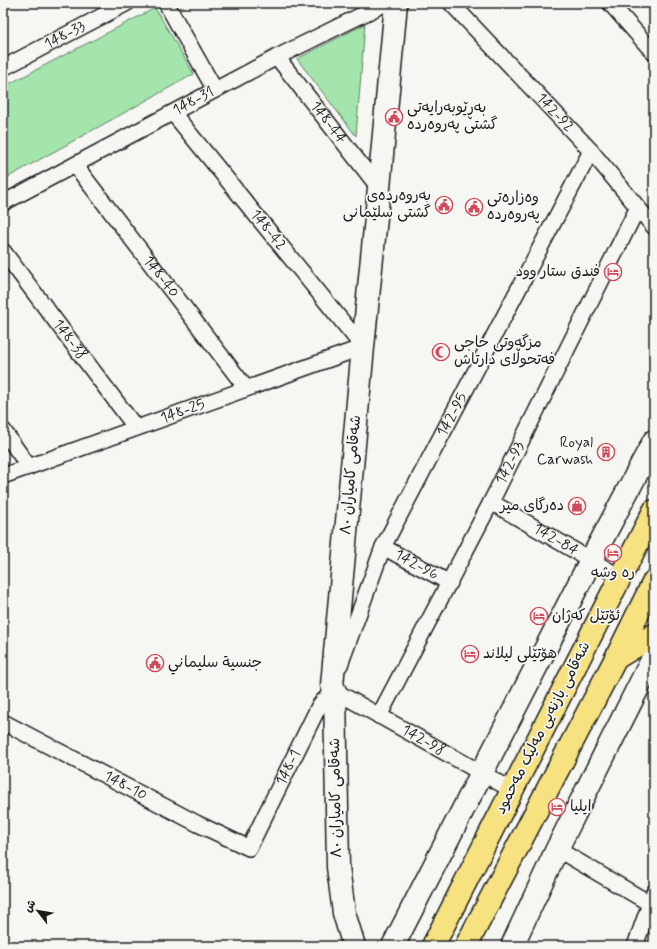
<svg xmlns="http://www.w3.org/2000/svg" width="657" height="949" font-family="Mynerve,'Playpen Sans Arabic',sans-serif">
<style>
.green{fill:#a4e4ad;stroke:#608064}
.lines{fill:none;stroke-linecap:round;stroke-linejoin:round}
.street-casing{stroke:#1c1c1c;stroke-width:18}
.secondary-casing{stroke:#1c1c1c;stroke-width:25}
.highway-casing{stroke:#1c1c1c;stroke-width:25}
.street{stroke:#f6f6f2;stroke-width:15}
.secondary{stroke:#f6f6f2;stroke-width:22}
.highway{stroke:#f6e281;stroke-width:22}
.labels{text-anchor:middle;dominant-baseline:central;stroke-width:3.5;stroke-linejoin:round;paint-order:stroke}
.street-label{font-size:15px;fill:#1c1c1c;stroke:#f6f6f2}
.poi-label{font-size:15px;fill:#1c1c1c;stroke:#f6f6f2;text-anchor:start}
</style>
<rect width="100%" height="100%" fill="#f6f6f2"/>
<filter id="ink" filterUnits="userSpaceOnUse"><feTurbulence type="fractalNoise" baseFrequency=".025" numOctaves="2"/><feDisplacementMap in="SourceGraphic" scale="8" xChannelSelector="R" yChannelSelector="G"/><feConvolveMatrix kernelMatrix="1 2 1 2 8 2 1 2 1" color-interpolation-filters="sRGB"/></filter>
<g filter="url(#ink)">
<!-- green -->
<g class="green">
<path d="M 155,8 L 194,74 L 3,180 L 3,87 Z"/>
<path d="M 365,24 L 356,136 L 297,59 Z"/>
</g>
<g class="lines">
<defs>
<g id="street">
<path d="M 166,3 L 215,90"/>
<path id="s1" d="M 451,3 L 591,151 L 654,227"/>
<path d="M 610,3 L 654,53"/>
<path id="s2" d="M 277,57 L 379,188"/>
<path id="s3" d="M 3,68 L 127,3"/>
<path id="s4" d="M 75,165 L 246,388"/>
<path id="s5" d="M 3,203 L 277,57 L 386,3"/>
<path id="s6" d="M 3,251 L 136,428"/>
<path d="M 3,430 L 29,467"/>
<path id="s7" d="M 3,476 L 363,347 L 173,113"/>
<path id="s8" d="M 491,502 L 620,577"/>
<path id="s9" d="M 383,547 L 450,583"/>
<path id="s10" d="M 340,665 L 383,547 L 591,151"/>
<path id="s11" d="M 379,716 L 491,502 L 637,209"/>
<path id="s12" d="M 3,722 L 198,824 L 249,848 L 319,706 L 324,700 L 335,691 L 512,790"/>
<path d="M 557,849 L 649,903"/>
<path d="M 635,946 L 654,892"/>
</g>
<g id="secondary">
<path d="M 354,946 L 344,913 L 338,867 L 335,691 L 332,685 L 363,347 L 379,188 L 396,3"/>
<path d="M 393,946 L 591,560 L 654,441"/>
<path d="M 512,946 L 557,849 L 654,656"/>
</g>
<g id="highway">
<path d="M 616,658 L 654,635"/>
<path d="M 433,946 L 654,511"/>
<path d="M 466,946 L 616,658 L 654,581"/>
</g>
</defs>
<!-- street casing -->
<use href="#street" class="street-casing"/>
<!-- secondary casing -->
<use href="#secondary" class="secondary-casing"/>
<!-- highway casing -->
<use href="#highway" class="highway-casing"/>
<!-- street -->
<use href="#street" class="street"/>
<!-- secondary -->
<use href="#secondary" class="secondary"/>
<!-- highway -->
<use href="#highway" class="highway"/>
</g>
</g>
<!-- icons -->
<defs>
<symbol id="civic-ring" viewBox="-11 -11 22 22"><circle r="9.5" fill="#f6f6f2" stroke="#d1495b" stroke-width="1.5"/><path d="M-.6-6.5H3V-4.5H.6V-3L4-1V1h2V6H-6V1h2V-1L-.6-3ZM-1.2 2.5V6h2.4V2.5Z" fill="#d1495b"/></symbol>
<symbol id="hotel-ring" viewBox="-11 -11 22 22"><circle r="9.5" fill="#f6f6f2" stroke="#d1495b" stroke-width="1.5"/><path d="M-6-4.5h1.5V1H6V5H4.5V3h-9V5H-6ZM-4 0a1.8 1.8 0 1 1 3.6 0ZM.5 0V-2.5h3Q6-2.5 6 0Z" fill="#d1495b"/></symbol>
<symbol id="mosque-ring" viewBox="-11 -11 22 22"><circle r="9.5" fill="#f6f6f2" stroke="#d1495b" stroke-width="1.5"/><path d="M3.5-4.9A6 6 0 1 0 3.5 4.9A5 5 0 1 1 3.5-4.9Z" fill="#d1495b"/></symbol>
<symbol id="building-ring" viewBox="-11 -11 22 22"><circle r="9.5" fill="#f6f6f2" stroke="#d1495b" stroke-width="1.5"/><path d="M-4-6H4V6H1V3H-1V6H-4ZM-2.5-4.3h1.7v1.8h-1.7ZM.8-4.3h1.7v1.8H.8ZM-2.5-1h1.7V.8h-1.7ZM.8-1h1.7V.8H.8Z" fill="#d1495b"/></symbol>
<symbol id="shop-ring" viewBox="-11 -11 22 22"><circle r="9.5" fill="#f6f6f2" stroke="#d1495b" stroke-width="1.5"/><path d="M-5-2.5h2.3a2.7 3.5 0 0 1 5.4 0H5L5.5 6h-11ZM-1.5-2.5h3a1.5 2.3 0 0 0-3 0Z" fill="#d1495b"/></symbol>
</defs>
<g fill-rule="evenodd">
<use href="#civic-ring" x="384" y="107" width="20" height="20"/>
<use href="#civic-ring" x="434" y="195" width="20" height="20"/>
<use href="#civic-ring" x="464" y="197" width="20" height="20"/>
<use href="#hotel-ring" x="603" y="262" width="20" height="20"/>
<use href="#mosque-ring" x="431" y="342" width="20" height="20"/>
<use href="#building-ring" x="596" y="442" width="20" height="20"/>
<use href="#shop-ring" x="567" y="496" width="20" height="20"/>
<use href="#hotel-ring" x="603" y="543" width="20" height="20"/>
<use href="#hotel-ring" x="529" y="606" width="20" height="20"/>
<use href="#hotel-ring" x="460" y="644" width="20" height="20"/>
<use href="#civic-ring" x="145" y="653" width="20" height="20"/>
<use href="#hotel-ring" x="547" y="797" width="20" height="20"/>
</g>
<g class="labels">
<!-- street labels -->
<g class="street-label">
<text stroke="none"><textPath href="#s3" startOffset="70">148-33</textPath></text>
<text stroke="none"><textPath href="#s5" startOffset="216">148-31</textPath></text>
<text stroke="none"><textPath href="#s1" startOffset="151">142-92</textPath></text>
<text stroke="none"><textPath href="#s2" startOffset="83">148-44</textPath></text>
<text transform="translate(268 230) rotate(51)">148-42</text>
<text stroke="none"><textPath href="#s4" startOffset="141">148-40</textPath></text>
<text stroke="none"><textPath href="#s6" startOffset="111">148-38</textPath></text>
<text stroke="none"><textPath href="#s7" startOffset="191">148-25</textPath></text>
<text stroke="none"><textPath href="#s10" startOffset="275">142-95</textPath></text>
<text stroke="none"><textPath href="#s11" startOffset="285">142-93</textPath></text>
<text transform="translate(351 475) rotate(-85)">شەقامی کامیاران ٨٠</text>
<text stroke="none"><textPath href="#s8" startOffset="75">142-84</textPath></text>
<text stroke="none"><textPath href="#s9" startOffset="38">142-96</textPath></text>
<text transform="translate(543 728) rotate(-63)">شەقامی بازنەیی مەلیک مەحمود</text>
<text stroke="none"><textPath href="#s12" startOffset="558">142-98</textPath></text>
<text stroke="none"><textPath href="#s12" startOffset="366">148-1</textPath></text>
<text stroke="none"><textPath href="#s12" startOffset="138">148-10</textPath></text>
<text transform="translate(336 798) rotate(-91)">شەقامی کامیاران ٨٠</text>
</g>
<!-- poi labels -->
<g class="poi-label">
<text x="407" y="108">بەڕێوبەرایەتی<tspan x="407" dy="17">گشتی پەروەردە</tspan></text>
<text x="431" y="196" text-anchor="end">پەروەردەی<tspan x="431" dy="17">گشتی سلێمانی</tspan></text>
<text x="487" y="198">وەزارەتی<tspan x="487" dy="17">پەروەردە</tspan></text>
<text x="600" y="272" text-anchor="end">فندق ستار وود</text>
<text x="454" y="343">مزگەوتی حاجی<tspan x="454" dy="17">فەتحوڵای دارتاش</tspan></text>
<text x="593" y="443" text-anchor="end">Royal<tspan x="593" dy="17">Carwash</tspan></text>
<text x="564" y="506" text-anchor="end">دەرگای میر</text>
<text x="613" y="573" text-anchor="middle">ره وشه</text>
<text x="552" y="616">ئۆتێل کەژان</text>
<text x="483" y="654">هۆتێلی لیلاند</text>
<text x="168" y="663">جنسية سليماني</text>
<text x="570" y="807">ايليا</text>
</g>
</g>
<!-- margin -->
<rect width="657" height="949" fill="none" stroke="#f6f6f2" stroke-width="16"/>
<rect x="8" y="8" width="641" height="933" fill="none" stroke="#1c1c1c" stroke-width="1.5" filter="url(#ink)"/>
<!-- north arrow -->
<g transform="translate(38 911) rotate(301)" stroke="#f6f6f2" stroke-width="3" paint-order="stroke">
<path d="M0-3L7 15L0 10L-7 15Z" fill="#1c1c1c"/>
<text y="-6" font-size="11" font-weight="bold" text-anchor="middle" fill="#1c1c1c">ش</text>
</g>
</svg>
